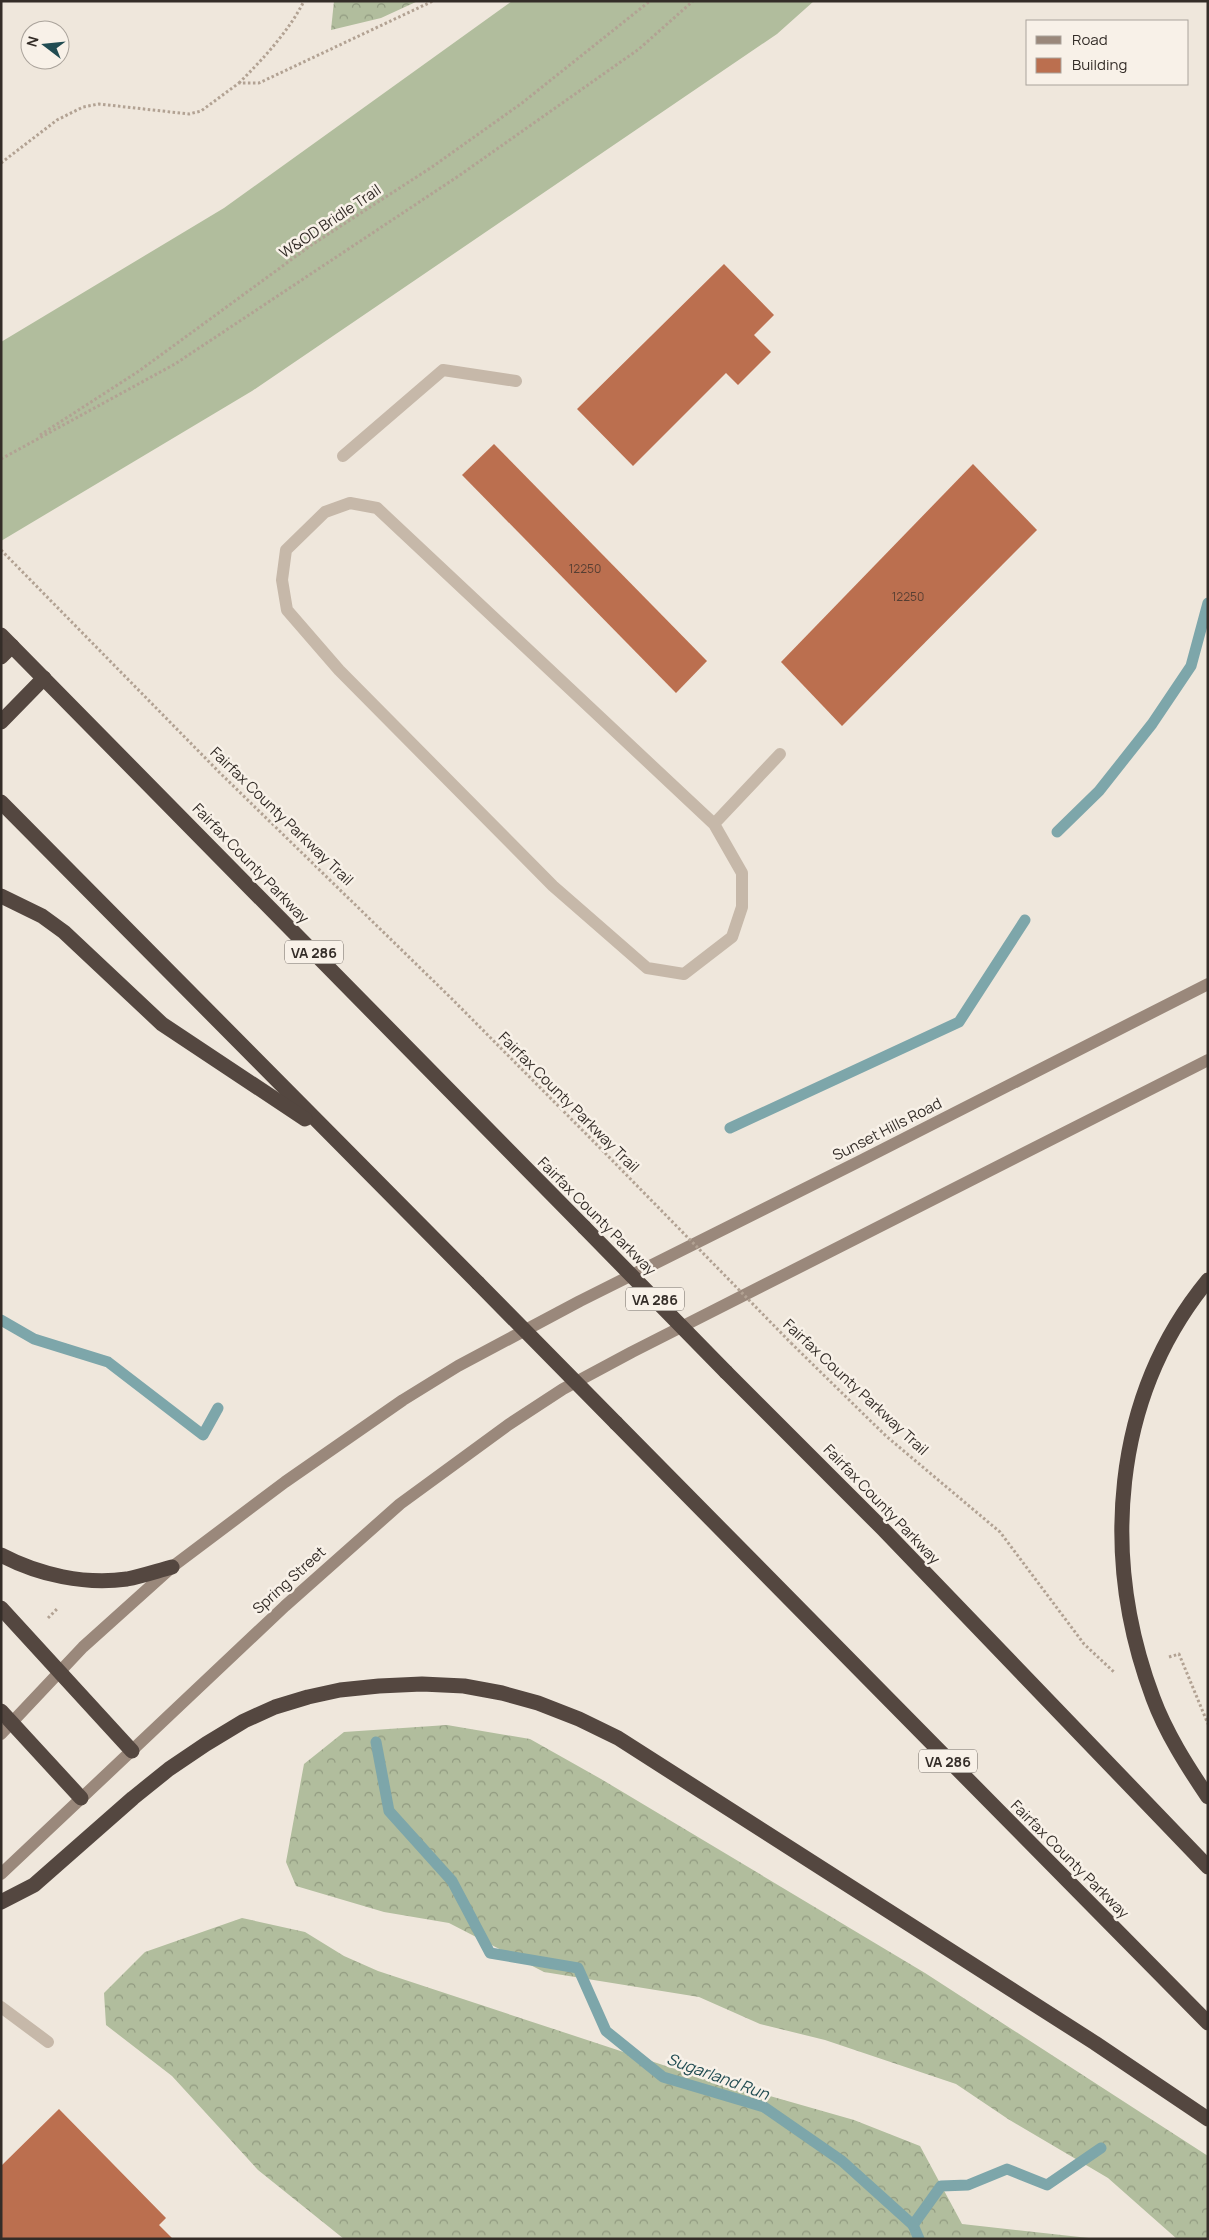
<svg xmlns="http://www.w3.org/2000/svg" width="1209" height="2240" font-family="Manrope,sans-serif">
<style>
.grass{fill:#b1bd9d}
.forest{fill:url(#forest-crowns)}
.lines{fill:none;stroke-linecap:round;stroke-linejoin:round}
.stream{stroke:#7da6aa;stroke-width:11}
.building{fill:#bb6f4f}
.path{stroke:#b2a293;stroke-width:3;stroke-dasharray:2.5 2.5;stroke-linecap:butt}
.lane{stroke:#c6b8a9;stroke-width:12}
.secondary{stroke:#9a887b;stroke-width:12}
.highway{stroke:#544740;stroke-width:15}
.path-bridge{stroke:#b2a293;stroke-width:3;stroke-dasharray:2.5 2.5;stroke-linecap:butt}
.highway-bridge{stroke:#544740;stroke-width:15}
.labels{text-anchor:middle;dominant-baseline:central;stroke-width:5;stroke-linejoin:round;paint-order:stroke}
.number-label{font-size:12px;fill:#563e32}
.shield{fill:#f8f1e8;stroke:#6f6862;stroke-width:1}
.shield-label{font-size:14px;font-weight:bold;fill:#342d28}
.street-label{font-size:15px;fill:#342d28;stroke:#f8f1e8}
.water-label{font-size:16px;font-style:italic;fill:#214c52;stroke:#f8f1e8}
</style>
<defs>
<pattern id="forest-crowns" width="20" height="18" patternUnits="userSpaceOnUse" patternTransform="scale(1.25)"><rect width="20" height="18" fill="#b1bd9d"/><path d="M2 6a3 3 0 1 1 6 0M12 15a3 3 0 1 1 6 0" fill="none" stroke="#919a80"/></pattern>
</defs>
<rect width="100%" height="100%" fill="#efe7dc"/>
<!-- grass -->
<path class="grass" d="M 512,1 L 814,1 L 777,34 L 252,391 L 1,541 L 1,342 L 224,208 Z"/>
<!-- forest -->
<g class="forest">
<path d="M 334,1 L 418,1 L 381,18 L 331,30 Z"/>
<path d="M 447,1725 L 530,1739 L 601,1779 L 925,1973 L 1208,2156 L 1208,2239 L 1177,2239 L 1108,2178 L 1008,2119 L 956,2084 L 825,2040 L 760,2024 L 699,1997 L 544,1972 L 449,1923 L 384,1912 L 296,1886 L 286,1862 L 304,1764 L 344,1732 Z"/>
<path d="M 242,1918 L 305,1932 L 344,1956 L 378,1971 L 672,2068 L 854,2120 L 920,2146 L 962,2224 L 1098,2239 L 344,2239 L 258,2170 L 172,2076 L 106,2025 L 104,1993 L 145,1952 Z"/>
</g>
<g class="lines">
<!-- stream -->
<g class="stream">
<path d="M 1057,832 L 1099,791 L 1152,724 L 1191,666 L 1208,603"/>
<path d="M 730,1128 L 959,1022 L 1025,920"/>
<path d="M 1,1320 L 34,1339 L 108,1362 L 203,1435 L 218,1408"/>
<path d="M 376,1742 L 389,1811 L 452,1881 L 490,1953 L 578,1968 L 606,2031 L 663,2077 L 764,2107 L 842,2161 L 913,2225 L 919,2239"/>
<path d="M 913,2225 L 941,2186 L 968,2185 L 1007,2169 L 1047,2185 L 1101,2148"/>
</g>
</g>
<!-- building -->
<g class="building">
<path d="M 724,264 L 774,315 L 754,335 L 771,352 L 738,385 L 726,373 L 633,466 L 577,409 Z"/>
<path d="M 494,444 L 707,661 L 676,693 L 462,475 Z"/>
<path d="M 973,464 L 1037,530 L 842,726 L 781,662 Z"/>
<path d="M 59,2109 L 166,2218 L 159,2225 L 173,2239 L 1,2239 L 1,2166 Z"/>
</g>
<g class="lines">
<!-- path -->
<g class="path">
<path d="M 239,83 C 263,59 289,31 304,1"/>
<path d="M 1,163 L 57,120 L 83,107 L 99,104 L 189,114 L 201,111 L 239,83 L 259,83 L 433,1"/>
<path d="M 40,435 L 139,371 L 310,246 L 432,167 L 522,103 L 650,1"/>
<path d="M 1,459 L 175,364 L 460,175 L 639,49 L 693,1"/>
<path d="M 1,550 L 220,773 L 451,998 L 605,1153"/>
<path d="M 791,1343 L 886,1436 L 1000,1532 L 1084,1644 L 1115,1673"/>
<path d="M 48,1618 L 58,1608"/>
<path d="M 1169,1657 L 1179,1654 L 1208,1724"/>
</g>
<!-- lane -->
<g class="lane">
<path d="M 343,456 L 443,370 L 516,381"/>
<path d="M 714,824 L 377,508 L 350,503 L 325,512 L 286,550 L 282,580 L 287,610 L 339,670 L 553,886 L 647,968 L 684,974 L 732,937 L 742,907 L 742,873 L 714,824 L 780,754"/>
<path d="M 1,2007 L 48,2042"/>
</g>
<!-- secondary -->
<g class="secondary">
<path d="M 1,1734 L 83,1647 L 172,1567 L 285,1482 L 403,1400 L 458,1366 L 580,1301 L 858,1162 L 1208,984"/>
<path d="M 1,1874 L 285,1606 L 400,1504 L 508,1425 L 563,1389 L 632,1352 L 1208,1060"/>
</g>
<!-- highway -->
<g class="highway">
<path d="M 1,635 L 584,1227"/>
<path d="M 1,657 L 12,646"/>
<path d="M 1,722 L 44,678"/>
<path d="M 1,802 L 478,1283"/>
<path d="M 1,896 L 42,916 L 64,932 L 162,1024 L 305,1119"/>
<path d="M 1208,1280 C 1111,1398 1101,1559 1153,1698 C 1166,1733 1187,1766 1208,1797"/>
<path d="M 726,1372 L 882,1528 L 1208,1867"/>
<path d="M 616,1423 L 1208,2023"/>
<path d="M 1,1555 C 39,1575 85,1585 127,1579 C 142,1576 157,1571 172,1567"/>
<path d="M 1,1608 L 132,1751"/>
<path d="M 1,1711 L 81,1798"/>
<path d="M 1,1902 L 34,1885 L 133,1798 L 169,1769 L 206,1744 L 244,1721 L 275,1707 L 308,1697 L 340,1690 L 379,1686 L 422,1684 L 464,1686 L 502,1693 L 538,1703 L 579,1719 L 618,1738 L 1095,2043 L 1208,2119"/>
</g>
<!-- path-bridge -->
<path class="path-bridge" d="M 605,1153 L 791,1343"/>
<!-- highway-bridge -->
<g class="highway-bridge">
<path d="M 584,1227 L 726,1372"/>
<path d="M 478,1283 L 616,1423"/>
</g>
</g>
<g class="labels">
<!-- number labels -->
<g class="number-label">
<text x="585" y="568">12250</text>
<text x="908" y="596">12250</text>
</g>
<!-- shield labels -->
<g class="shield">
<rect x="285" y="940.5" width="58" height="23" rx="4"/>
<rect x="626" y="1287.5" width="58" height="23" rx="4"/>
<rect x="919" y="1749.5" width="58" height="23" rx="4"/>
</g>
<g class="shield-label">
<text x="314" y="952">VA 286</text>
<text x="655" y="1299">VA 286</text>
<text x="948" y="1761">VA 286</text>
</g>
<!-- street labels -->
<g class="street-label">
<text transform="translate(330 221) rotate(-34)">W&amp;OD Bridle Trail</text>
<text transform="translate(282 816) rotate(44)">Fairfax County Parkway Trail</text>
<text transform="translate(251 863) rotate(46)">Fairfax County Parkway</text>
<text transform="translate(569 1102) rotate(45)">Fairfax County Parkway Trail</text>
<text transform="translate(887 1129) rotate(-27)">Sunset Hills Road</text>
<text transform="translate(597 1216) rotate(45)">Fairfax County Parkway</text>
<text transform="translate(856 1387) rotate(43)">Fairfax County Parkway Trail</text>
<text transform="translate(882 1504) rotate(46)">Fairfax County Parkway</text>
<text transform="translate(289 1580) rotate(-42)">Spring Street</text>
<text transform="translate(1070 1859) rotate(45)">Fairfax County Parkway</text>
</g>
<!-- water labels -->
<g class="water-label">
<text transform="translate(718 2076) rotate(20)">Sugarland Run</text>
</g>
</g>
<!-- border -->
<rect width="1209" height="2240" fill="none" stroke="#342d28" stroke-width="5"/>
<!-- legend -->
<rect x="1026" y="20" width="162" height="65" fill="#f8f1e8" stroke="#aaa39b"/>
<rect x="1036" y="36" width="25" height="8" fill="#9a887b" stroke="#aaa39b"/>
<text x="1072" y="45" font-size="15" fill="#342d28">Road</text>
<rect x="1036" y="58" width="25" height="15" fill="#bb6f4f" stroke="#aaa39b"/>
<text x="1072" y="70" font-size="15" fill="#342d28">Building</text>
<!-- north arrow -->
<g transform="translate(45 45) rotate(286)"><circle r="24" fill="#f8f1e8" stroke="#aaa39b"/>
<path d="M0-4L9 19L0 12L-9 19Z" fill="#214c52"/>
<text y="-8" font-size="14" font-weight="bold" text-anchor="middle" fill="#342d28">N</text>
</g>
</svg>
